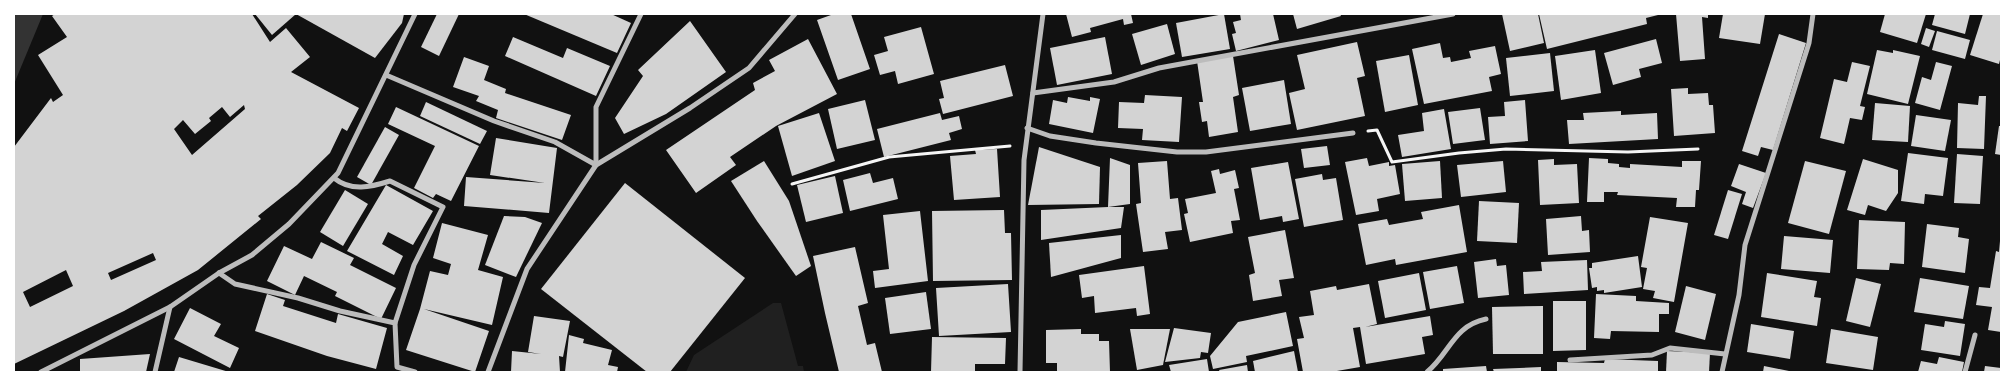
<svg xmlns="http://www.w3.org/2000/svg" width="2015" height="386" font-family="Lora,serif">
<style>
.green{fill:#202020}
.water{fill:#333}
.building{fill:#d3d3d3;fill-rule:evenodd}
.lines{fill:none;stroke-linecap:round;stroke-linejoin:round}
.path{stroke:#f5f5f5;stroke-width:3}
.minor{stroke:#bcbcbc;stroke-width:5}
</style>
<rect width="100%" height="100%" fill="#111"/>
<!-- green -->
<path class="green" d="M 773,303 L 781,303 L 798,366 L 803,366 L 804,372 L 686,372 L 694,355 Z"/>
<!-- water -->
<path class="water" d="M 14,14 L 43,14 L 14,84 Z"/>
<!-- building -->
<g class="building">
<path d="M 55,14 L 252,14 L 270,42 L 286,28 L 310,57 L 291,72 L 359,108 L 347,131 L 342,128 L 330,153 L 297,185 L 258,216 L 261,219 L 198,270 L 124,311 L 14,364 L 14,147 L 51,98 L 53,102 L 63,95 L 38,55 L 67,37 L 52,16 ZM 244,105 L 245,109 L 192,155 L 174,129 L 183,120 L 195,134 L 211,121 L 209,118 L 222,107 L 230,117 ZM 153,253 L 156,260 L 111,280 L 108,273 ZM 66,270 L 73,286 L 30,307 L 23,292 Z"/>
<path d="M 255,14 L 296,14 L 272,35 Z"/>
<path d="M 296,14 L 404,14 L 402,23 L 375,58 Z"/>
<path d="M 437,14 L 459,14 L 439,56 L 421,47 Z"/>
<path d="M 524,14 L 611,14 L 631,23 L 617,53 Z"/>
<path d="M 830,14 L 851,14 L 870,69 L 838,80 L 817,20 L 831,15 Z"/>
<path d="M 1066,14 L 1131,14 L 1133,23 L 1124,25 L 1123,19 L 1090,28 L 1091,32 L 1072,37 Z"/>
<path d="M 1224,14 L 1230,49 L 1182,57 L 1176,23 Z"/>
<path d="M 1240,14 L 1273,14 L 1279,40 L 1236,51 L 1232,34 L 1236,33 L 1233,22 L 1241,20 Z"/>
<path d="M 1293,14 L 1340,14 L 1341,16 L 1297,29 Z"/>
<path d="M 1502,14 L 1538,14 L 1544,43 L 1510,51 Z"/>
<path d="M 1539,14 L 1662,14 L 1646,18 L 1647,24 L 1547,49 Z"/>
<path d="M 1676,14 L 1708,14 L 1708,18 L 1702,17 L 1705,59 L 1680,61 Z"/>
<path d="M 1723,14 L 1765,14 L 1760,44 L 1719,38 Z"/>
<path d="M 1885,14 L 1926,14 L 1917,43 L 1880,32 Z"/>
<path d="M 1935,14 L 1970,14 L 1965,34 L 1932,25 Z"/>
<path d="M 1983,14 L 2001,15 L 2001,56 L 1999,64 L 1970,55 Z"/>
<path d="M 690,21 L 726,72 L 666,114 L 624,134 L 615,118 L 643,76 L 638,70 Z"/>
<path d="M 1167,24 L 1175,54 L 1141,65 L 1132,34 Z"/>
<path d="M 921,27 L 934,74 L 898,84 L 895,71 L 880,75 L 874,55 L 888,51 L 884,37 Z"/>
<path d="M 1926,28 L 1935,31 L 1929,47 L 1921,44 Z"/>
<path d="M 1937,31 L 1970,40 L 1965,59 L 1932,50 Z"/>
<path d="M 1779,34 L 1806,43 L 1773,150 L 1761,147 L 1758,156 L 1742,151 Z"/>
<path d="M 513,37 L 563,58 L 567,48 L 610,66 L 596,96 L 505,56 Z"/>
<path d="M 1105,37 L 1112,74 L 1057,85 L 1050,48 Z"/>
<path d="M 808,39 L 837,94 L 776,126 L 730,157 L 736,165 L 696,193 L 666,150 L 755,90 L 753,83 L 775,71 L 769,60 Z"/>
<path d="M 1656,39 L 1662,63 L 1639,69 L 1641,77 L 1613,85 L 1604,53 Z"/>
<path d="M 1357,42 L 1365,76 L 1357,78 L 1365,116 L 1297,130 L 1289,93 L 1305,89 L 1297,55 Z"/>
<path d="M 1440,43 L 1443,58 L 1450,57 L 1451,62 L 1471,58 L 1469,51 L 1495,46 L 1501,74 L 1489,77 L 1492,91 L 1424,104 L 1412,49 Z"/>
<path d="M 1595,50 L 1601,93 L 1561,100 L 1555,56 Z"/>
<path d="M 1877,50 L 1893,53 L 1893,50 L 1920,56 L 1908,104 L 1867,94 Z"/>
<path d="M 1550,53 L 1554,91 L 1510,96 L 1506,58 Z"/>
<path d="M 1409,55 L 1418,105 L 1385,112 L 1376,61 Z"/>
<path d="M 1233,56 L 1239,95 L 1233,97 L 1238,132 L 1209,137 L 1207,121 L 1202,122 L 1199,102 L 1203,102 L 1197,61 Z"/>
<path d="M 464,57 L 489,66 L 484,80 L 506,89 L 505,93 L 571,115 L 562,140 L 496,118 L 498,110 L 476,101 L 479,96 L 453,87 Z"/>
<path d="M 1852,62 L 1870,66 L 1860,106 L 1865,107 L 1862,120 L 1850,118 L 1844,144 L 1820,138 L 1834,79 L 1847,82 Z"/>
<path d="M 1936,62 L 1952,66 L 1940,110 L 1915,103 L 1922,77 L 1931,80 Z"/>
<path d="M 1005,65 L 1013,96 L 943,114 L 939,99 L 944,98 L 940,81 Z"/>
<path d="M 1284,80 L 1291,124 L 1250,131 L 1242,88 Z"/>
<path d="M 1688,88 L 1688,94 L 1708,93 L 1709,105 L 1713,105 L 1715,133 L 1674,136 L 1671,89 Z"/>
<path d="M 1145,95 L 1182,97 L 1179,142 L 1142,140 L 1143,129 L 1118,128 L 1119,102 L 1144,103 Z"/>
<path d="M 1979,96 L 1986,96 L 1984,149 L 1957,148 L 1958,103 L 1978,105 Z"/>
<path d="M 1068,97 L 1090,101 L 1090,97 L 1100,99 L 1093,133 L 1049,124 L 1053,100 L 1067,103 Z"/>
<path d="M 865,100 L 875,140 L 837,149 L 828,109 Z"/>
<path d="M 1525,100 L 1528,141 L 1490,144 L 1488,117 L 1505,116 L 1504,102 Z"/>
<path d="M 426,102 L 487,131 L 480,144 L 420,116 Z"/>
<path d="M 1875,103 L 1910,106 L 1908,142 L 1872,140 Z"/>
<path d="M 396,107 L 479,146 L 451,201 L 436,194 L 433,198 L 414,188 L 435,146 L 388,124 Z"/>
<path d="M 1480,108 L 1485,140 L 1453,144 L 1448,112 Z"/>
<path d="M 1444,109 L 1451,149 L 1402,157 L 1398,135 L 1424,131 L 1422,113 Z"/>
<path d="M 1621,111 L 1621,115 L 1657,113 L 1658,139 L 1569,144 L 1567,120 L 1584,120 L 1583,113 Z"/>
<path d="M 819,113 L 835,161 L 792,176 L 778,126 Z"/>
<path d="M 940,113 L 942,120 L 959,116 L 962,129 L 949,133 L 951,140 L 884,157 L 877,129 Z"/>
<path d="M 1916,115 L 1951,120 L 1945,151 L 1911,146 Z"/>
<path d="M 1999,126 L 2001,126 L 2001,155 L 1995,154 Z"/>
<path d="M 385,127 L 399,135 L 371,185 L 357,177 Z"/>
<path d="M 496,138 L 557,148 L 549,213 L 464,206 L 466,177 L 545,183 L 490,175 Z"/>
<path d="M 1327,146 L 1330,165 L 1304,168 L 1301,149 Z"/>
<path d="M 1039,147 L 1100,167 L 1099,204 L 1028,205 Z"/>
<path d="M 997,149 L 1000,197 L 954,200 L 950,156 L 976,154 L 975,150 Z"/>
<path d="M 1908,153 L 1948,158 L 1943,196 L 1925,194 L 1924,204 L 1901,201 Z"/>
<path d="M 1957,154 L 1983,156 L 1980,204 L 1954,203 Z"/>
<path d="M 1110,158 L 1130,165 L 1130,204 L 1108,207 L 1124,207 L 1121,228 L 1041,240 L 1041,210 L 1108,207 Z"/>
<path d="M 1367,158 L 1369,166 L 1389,162 L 1389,166 L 1395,165 L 1400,194 L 1377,199 L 1379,211 L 1356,215 L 1345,162 Z"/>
<path d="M 1589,158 L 1608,159 L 1608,163 L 1619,164 L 1619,167 L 1630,168 L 1630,164 L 1682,167 L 1682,161 L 1701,161 L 1699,190 L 1696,190 L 1695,207 L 1676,207 L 1677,198 L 1617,195 L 1618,192 L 1604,192 L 1604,202 L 1587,202 Z"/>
<path d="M 1554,159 L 1554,165 L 1577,164 L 1579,203 L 1540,205 L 1538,160 Z"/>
<path d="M 1863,159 L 1898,170 L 1898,193 L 1886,211 L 1868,205 L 1865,215 L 1847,210 Z"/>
<path d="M 764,161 L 789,201 L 811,266 L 796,276 L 757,221 L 731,181 Z"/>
<path d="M 1167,161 L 1170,199 L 1178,198 L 1182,230 L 1165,232 L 1168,249 L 1143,252 L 1136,204 L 1141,203 L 1138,163 Z"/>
<path d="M 1440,161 L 1442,198 L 1405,201 L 1402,164 Z"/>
<path d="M 1503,161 L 1506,192 L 1461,197 L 1457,165 Z"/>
<path d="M 1805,161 L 1846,171 L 1829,234 L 1788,223 Z"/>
<path d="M 1288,162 L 1299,219 L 1283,222 L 1282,216 L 1260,220 L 1251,168 Z"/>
<path d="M 1739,164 L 1766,173 L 1753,208 L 1742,204 L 1746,192 L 1731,186 Z"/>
<path d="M 1219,169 L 1220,174 L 1235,170 L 1239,188 L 1234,189 L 1240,220 L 1231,221 L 1233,233 L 1190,242 L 1184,214 L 1188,213 L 1185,199 L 1216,193 L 1211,171 Z"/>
<path d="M 870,173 L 873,183 L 893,178 L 898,199 L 850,211 L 843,180 Z"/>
<path d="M 1322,174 L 1323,180 L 1336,178 L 1343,220 L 1304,227 L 1295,179 Z"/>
<path d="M 835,176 L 843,213 L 806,222 L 797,185 Z"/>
<path d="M 625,183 L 745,278 L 670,372 L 647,372 L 541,289 Z"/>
<path d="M 386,185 L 433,211 L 413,245 L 388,232 L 382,244 L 403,256 L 394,275 L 347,251 Z"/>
<path d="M 345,190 L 368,204 L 343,246 L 320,232 Z"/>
<path d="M 1728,190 L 1742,194 L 1728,239 L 1714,235 Z"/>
<path d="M 1479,201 L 1519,203 L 1517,243 L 1477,241 Z"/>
<path d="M 1459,205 L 1467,252 L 1396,265 L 1395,259 L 1366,265 L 1358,224 L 1387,219 L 1389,225 L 1423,219 L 1421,212 Z"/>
<path d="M 1004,210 L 1005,233 L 1011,233 L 1012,280 L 933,281 L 932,211 Z"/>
<path d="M 920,211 L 928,281 L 875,288 L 873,271 L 889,269 L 883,215 Z"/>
<path d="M 504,216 L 525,217 L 542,223 L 516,277 L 485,265 Z"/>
<path d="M 1581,216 L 1582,231 L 1589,230 L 1590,252 L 1548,255 L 1546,219 Z"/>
<path d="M 1650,217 L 1688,223 L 1674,302 L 1653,298 L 1655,291 L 1643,289 L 1647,268 L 1641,267 Z"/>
<path d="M 1859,220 L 1905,222 L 1904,264 L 1890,263 L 1889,270 L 1857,269 Z"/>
<path d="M 442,223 L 488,235 L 478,270 L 503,277 L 492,325 L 424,309 L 489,331 L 475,372 L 406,350 L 420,309 L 430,271 L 448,275 L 451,264 L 433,258 Z"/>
<path d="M 1927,224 L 1959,228 L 1958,237 L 1969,239 L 1965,273 L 1922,267 Z"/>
<path d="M 1285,230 L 1294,278 L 1279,280 L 1282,296 L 1253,301 L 1249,275 L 1255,273 L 1248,237 Z"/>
<path d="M 1121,235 L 1121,258 L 1051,277 L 1049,243 Z"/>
<path d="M 1784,236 L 1833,240 L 1830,273 L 1781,269 Z"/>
<path d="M 2000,241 L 2001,241 L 2001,332 L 1988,330 L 1992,307 L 1976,305 L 1979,287 L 1990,288 L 1996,251 L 1999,252 Z"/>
<path d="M 321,242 L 354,258 L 350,265 L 396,288 L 381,319 L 335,296 L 337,292 L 304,276 L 295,295 L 267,281 L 284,246 L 312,259 Z"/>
<path d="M 855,247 L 868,303 L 858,306 L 867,345 L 875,343 L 882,372 L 839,372 L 825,313 L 813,256 Z"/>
<path d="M 1638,256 L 1642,287 L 1604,293 L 1604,290 L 1597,291 L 1597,287 L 1592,288 L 1589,268 L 1592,268 L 1592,263 Z"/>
<path d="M 1496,259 L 1497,266 L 1506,265 L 1509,295 L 1478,298 L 1474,262 Z"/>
<path d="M 1587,260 L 1588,290 L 1524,294 L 1523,272 L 1542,271 L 1541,262 Z"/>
<path d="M 1144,266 L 1150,314 L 1137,316 L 1136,308 L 1095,313 L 1094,296 L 1082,298 L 1079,275 Z"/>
<path d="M 1457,266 L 1464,303 L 1430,309 L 1423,272 Z"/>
<path d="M 1419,273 L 1426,310 L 1385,318 L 1378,281 Z"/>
<path d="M 1767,273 L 1817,281 L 1814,297 L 1821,298 L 1817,326 L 1761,317 Z"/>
<path d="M 1856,278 L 1881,284 L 1870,327 L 1846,321 Z"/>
<path d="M 1920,278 L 1969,286 L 1963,319 L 1914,312 Z"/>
<path d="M 1008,284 L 1011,332 L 939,336 L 936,288 Z"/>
<path d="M 1369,284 L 1377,324 L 1365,327 L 1430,316 L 1433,335 L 1422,337 L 1425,354 L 1366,364 L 1360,327 L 1353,328 L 1360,367 L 1331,372 L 1303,372 L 1297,339 L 1304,338 L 1299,317 L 1314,315 L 1310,291 L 1336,286 L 1337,290 Z"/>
<path d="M 1686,286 L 1716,294 L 1705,340 L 1675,332 Z"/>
<path d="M 926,292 L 931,329 L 890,334 L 885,298 Z"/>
<path d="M 267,294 L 285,300 L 283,306 L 336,323 L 338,314 L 387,328 L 376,369 L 327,356 L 255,331 Z"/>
<path d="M 1596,294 L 1636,296 L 1636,301 L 1669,303 L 1669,314 L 1659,314 L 1659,332 L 1611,331 L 1610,339 L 1594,338 Z"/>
<path d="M 1553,301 L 1586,301 L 1586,350 L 1553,351 Z"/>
<path d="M 1543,306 L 1543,354 L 1493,354 L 1492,307 Z"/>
<path d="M 190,308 L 221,324 L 214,336 L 239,348 L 230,368 L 174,339 Z"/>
<path d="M 1286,312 L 1293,346 L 1246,356 L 1247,362 L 1213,369 L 1210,356 L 1238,322 Z"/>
<path d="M 534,316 L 570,321 L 563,357 L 559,356 L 560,372 L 511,372 L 512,351 L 541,354 L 528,352 Z"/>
<path d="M 1945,321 L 1965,324 L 1960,356 L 1921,350 L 1925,324 L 1944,327 Z"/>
<path d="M 1751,324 L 1794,331 L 1790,359 L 1747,352 Z"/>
<path d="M 1174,328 L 1211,333 L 1208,353 L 1201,352 L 1200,358 L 1165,362 Z"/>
<path d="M 1081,329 L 1081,334 L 1099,334 L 1099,341 L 1109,341 L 1110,372 L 1057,372 L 1057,363 L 1046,363 L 1046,330 Z"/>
<path d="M 1130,329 L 1170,329 L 1163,365 L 1137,370 Z"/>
<path d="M 1831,329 L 1878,337 L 1873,370 L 1826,363 Z"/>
<path d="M 569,335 L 584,339 L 583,343 L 612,350 L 608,365 L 618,367 L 617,372 L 565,372 Z"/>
<path d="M 932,337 L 1006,338 L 1005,364 L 975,364 L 975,372 L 931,372 Z"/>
<path d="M 1294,351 L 1298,372 L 1255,372 L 1253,361 Z"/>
<path d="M 1667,351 L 1710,353 L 1709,372 L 1666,372 Z"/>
<path d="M 150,354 L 146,372 L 80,372 L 80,359 Z"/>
<path d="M 179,357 L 229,372 L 174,372 Z"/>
<path d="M 1939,357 L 1964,362 L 1962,372 L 1918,372 L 1921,361 L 1937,364 Z"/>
<path d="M 1207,359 L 1209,372 L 1171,372 L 1169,365 Z"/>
<path d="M 1605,359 L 1658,361 L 1658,372 L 1557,372 L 1557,362 L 1604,363 Z"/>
<path d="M 1247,365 L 1248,372 L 1220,372 L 1219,370 Z"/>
<path d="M 1486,366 L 1487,372 L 1443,372 L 1443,369 Z"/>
<path d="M 1764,366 L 1789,371 L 1789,372 L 1763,372 Z"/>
<path d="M 1985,366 L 2001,368 L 2001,372 L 1984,372 Z"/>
<path d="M 1541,367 L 1541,372 L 1494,372 L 1493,369 Z"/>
</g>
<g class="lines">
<!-- path -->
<g class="path">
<path d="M 1368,131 L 1377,130 L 1392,162 L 1459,153 L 1506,149 L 1628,152 L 1698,149"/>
<path d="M 792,184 L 889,157 L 1010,146"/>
</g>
<!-- minor -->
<g class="minor">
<path d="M 386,75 L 494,121 L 555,142 L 596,165 L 596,107 L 641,14"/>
<path d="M 1033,93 L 1114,82 L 1159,68 L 1197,61 L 1453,14"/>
<path d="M 1027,128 L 1050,136 L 1096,143 L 1177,152 L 1206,152 L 1353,133"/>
<path d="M 334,178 C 351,192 371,187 390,181 L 443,207 L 414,265 L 395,323"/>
<path d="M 219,273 L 235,284 L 298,298 L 340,311 L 395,323 L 397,367 L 415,372"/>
<path d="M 1570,360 L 1652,355 L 1670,348 L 1725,354"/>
<path d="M 41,372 L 170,307 L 219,273 L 252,255 L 289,224 L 338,173 L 415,14"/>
<path d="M 155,372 L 170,307"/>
<path d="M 488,372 L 527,269 L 596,165 L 690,108 L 749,68 L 795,14"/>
<path d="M 1020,372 L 1024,160 L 1043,14"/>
<path d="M 1427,372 C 1450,353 1453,326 1486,319"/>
<path d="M 1722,372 L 1739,295 L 1745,245 L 1809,43 L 1813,14"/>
<path d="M 1965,372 L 1975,335"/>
</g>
</g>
<!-- border -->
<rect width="2015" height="386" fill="none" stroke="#ffffff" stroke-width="30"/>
</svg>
